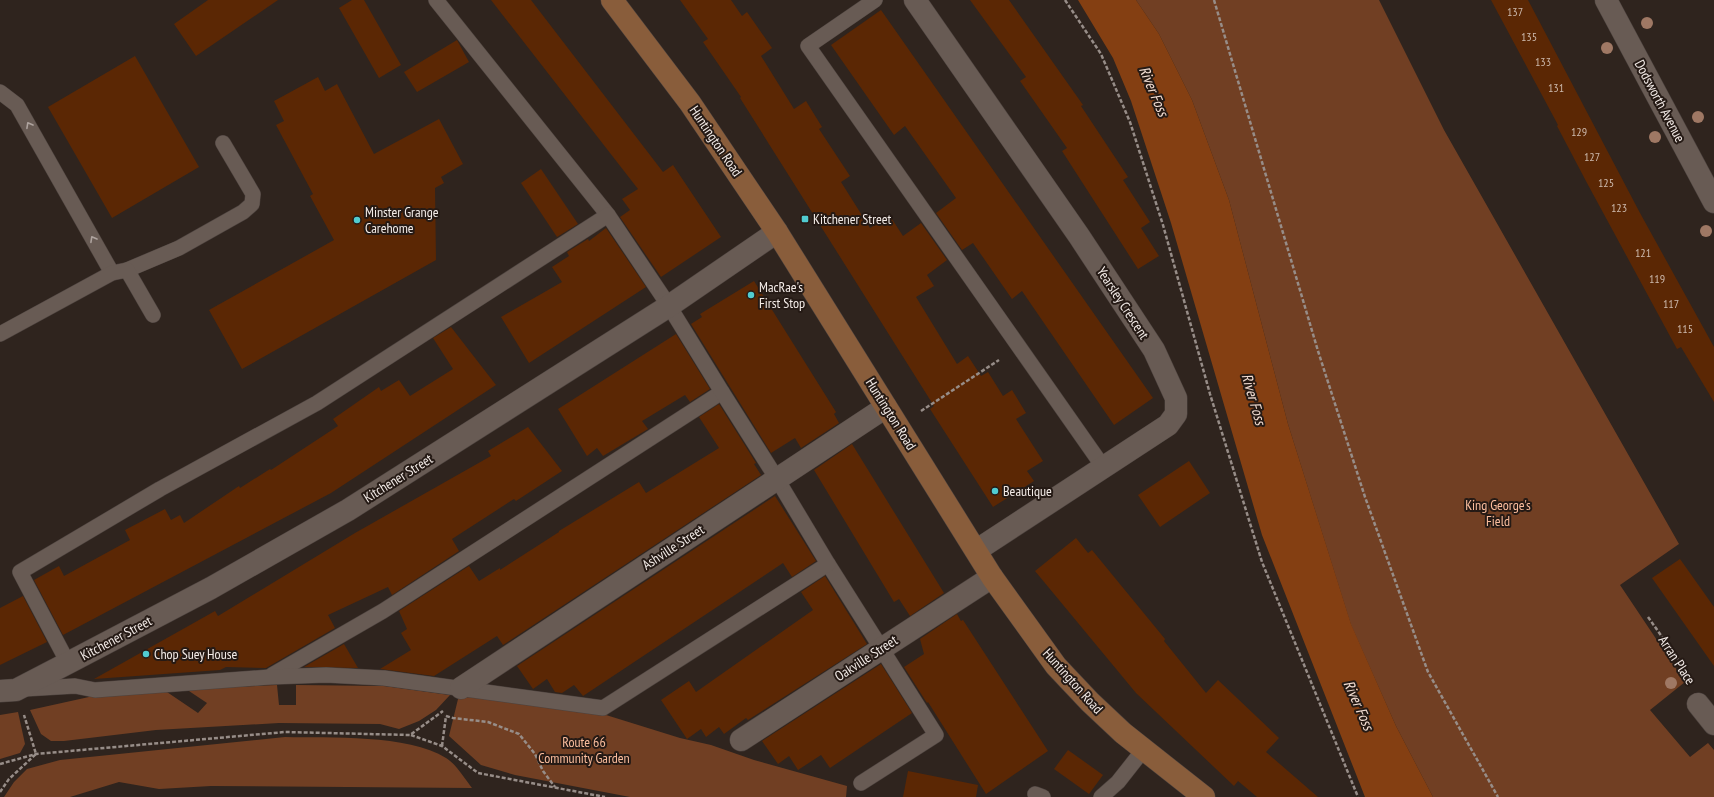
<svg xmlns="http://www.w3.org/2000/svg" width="1714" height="797" font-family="'PT Sans Narrow',sans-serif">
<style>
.green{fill:#713f23}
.water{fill:#843f12}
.building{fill:#5b2704}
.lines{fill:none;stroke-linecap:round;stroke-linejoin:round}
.lane-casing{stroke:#4c423e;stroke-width:16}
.street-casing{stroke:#4c423e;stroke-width:23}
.secondary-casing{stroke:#4c423e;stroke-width:23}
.path{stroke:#978d88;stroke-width:2.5;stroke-dasharray:4 2;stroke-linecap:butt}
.lane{stroke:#685b54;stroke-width:15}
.street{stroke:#685b54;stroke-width:22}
.secondary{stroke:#895d3b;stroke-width:22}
.tree{fill:#9f7864}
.oneway{stroke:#aea39e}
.poi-dot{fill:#51ccd1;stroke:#251a15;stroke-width:1.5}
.labels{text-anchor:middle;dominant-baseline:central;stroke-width:4;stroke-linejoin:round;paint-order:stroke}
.number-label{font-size:12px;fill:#cdbaae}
.street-label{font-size:14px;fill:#f3ebe7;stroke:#251a15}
.poi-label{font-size:14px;fill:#f3ebe7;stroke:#251a15;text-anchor:start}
.park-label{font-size:14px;fill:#fbbd9d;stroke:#251a15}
.water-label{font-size:15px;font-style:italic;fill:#f3ded3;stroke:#251a15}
</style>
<rect width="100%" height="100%" fill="#2f241e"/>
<!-- green -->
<g class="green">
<path d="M 1136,0 L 1379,0 L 1444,130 L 1679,544 L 1620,585 L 1685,682 L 1650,710 L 1690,757 L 1708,743 L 1714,750 L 1714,797 L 1433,797 L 1396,726 L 1351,625 L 1288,424 L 1229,200 L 1192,100 L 1159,34 Z"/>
<path d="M 277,685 L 279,705 L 296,705 L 296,685 L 384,686 L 450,695 L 436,710 L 419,721 L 399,729 L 380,724 L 279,723 L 156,730 L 64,741 L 51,741 L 41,734 L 30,710 L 98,695 L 164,690 L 198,713 L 207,703 L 186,689 Z"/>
<path d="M 459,695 L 606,715 L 680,738 L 711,745 L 754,760 L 847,786 L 846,797 L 630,797 L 515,775 L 481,765 L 449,736 Z"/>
<path d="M 18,712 L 25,744 L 20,753 L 0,759 L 0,715 Z"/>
<path d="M 285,737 C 329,738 408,734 446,758 C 456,764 465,779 472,788 L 211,786 L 159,789 L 119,782 L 70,797 L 4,797 L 14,782 L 27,769 L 60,760 Z"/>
</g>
<!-- water -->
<path class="water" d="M 1078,0 L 1136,0 L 1159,34 L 1192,100 L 1229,200 L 1288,424 L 1351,624 L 1396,726 L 1433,797 L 1365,797 L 1262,535 L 1171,223 L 1131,101 L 1113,58 Z"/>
<!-- building -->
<g class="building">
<path d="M 208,0 L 278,0 L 196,56 L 174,24 Z"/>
<path d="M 352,0 L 364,0 L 401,65 L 379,78 L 339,8 Z"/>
<path d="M 491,0 L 531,0 L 663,172 L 673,165 L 721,237 L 661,277 L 620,217 L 630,210 L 622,199 L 638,189 Z"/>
<path d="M 680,0 L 731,0 L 742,16 L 747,12 L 772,48 L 761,56 L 794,109 L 806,101 L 822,127 L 819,129 L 850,176 L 841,182 L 870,228 L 890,216 L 903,236 L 921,223 L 947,260 L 927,275 L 934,286 L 916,297 L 957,364 L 968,356 L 981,376 L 988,372 L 1003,396 L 1012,390 L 1026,413 L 1016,419 L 1043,461 L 1027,471 L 1034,481 L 993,507 L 930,409 L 934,406 L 740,98 L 741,97 L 703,42 L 708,39 Z"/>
<path d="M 970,0 L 1009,0 L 1083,105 L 1081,106 L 1128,177 L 1123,180 L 1150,222 L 1141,228 L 1159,256 L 1138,269 L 1062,151 L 1067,148 L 1020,81 L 1026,77 Z"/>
<path d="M 1491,0 L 1528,0 L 1640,213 L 1714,347 L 1714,402 L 1681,347 L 1677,349 L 1587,183 L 1557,126 L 1558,125 Z"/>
<path d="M 881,10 L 1153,398 L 1114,425 L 1022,291 L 1012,299 L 973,243 L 962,250 L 936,213 L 956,198 L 905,126 L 894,135 L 831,45 Z"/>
<path d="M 457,40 L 469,62 L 417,92 L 404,72 Z"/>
<path d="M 135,56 L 199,167 L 112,218 L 48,107 Z"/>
<path d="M 318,77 L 325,91 L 337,84 L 374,154 L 439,119 L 463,164 L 441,177 L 444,183 L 435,188 L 436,260 L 242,369 L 209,310 L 334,240 L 310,196 L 313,194 L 276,125 L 284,121 L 274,101 Z"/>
<path d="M 541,169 L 578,224 L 557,237 L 521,183 Z"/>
<path d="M 606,228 L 646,287 L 529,363 L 501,317 L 562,282 L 552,267 L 569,256 L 567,252 L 588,239 L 589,241 Z"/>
<path d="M 754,281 L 836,412 L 834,414 L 839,423 L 801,448 L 795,438 L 771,453 L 691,324 L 702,317 L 700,314 Z"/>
<path d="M 451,327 L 496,385 L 331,493 L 63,635 L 34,580 L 59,566 L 64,576 L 130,540 L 125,530 L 165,509 L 171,520 L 180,515 L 184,523 L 239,486 L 240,488 L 270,469 L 271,470 L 338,426 L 333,419 L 379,387 L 381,391 L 399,380 L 410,396 L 453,369 L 433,338 Z"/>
<path d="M 676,334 L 710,389 L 690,402 L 685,395 L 642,421 L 648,429 L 603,456 L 597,448 L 587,456 L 558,409 Z"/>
<path d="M 719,404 L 756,463 L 754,464 L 761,475 L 503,645 L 497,636 L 434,676 L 380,669 L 411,650 L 401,633 L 407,629 L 399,611 L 469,566 L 479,581 L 500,568 L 500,570 L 559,532 L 559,531 L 639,482 L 646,493 L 719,448 L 699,417 Z"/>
<path d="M 528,427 L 562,471 L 516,501 L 514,499 L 452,539 L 459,551 L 392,595 L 388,587 L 328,615 L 335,628 L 266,668 L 226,667 L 220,670 L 94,679 L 215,611 L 218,616 L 355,533 L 491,456 L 488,451 Z"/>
<path d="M 852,444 L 944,593 L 910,616 L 899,599 L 894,602 L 814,470 Z"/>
<path d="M 1189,461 L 1210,493 L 1160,527 L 1138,495 Z"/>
<path d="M 775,496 L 816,561 L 792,577 L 783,563 L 583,696 L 574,685 L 562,693 L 555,692 L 547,679 L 533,689 L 517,666 Z"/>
<path d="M 1076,538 L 1088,553 L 1092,550 L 1165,639 L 1164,641 L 1206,693 L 1218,680 L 1279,738 L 1266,752 L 1318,797 L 1257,797 L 1238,781 L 1234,786 L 1136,693 L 1035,571 Z"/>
<path d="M 1680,559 L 1714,607 L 1714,666 L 1652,578 Z"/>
<path d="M 825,576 L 867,644 L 748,720 L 746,718 L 724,734 L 719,727 L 706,737 L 701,729 L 687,739 L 661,700 L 689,681 L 696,692 L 813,610 L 801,592 Z"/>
<path d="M 23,596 L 47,642 L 0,665 L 0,608 Z"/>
<path d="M 957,614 L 961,621 L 963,620 L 1048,751 L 986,794 L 928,702 L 927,703 L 904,667 L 924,654 L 920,639 Z"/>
<path d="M 344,644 L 358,668 L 304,667 Z"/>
<path d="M 881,664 L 912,713 L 830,768 L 821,755 L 798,770 L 789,756 L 778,764 L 762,741 Z"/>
<path d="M 1068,750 L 1103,775 L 1089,794 L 1054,769 Z"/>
<path d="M 908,771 L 978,785 L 976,797 L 903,797 Z"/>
</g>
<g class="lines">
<defs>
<g id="lane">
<path d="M 436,0 L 608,215"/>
<path d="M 875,0 L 808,46 L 1104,468"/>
<path d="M 0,92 L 17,105 L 112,273"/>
<path d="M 127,270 L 179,248 L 243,212 L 252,204 L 253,194 L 223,143"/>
<path d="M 0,334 L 112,273 L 127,270 L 153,315"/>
<path d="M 828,564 L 936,735 L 861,783"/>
<path d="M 272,675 L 383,611 L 722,392"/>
<path d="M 24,689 L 75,686 L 95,690 L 270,677 L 326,675 L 384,678 L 603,708 L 828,564 L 777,479 L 722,392 L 669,306 L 608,215 L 317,403 L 160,489 L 20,572 L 68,663"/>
<path d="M 1035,794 L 1043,797"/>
<path d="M 1101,797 L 1118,782 L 1144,749"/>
</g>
<g id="street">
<path d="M 915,0 L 1079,236 L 1154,350 L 1176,398 L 1176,414 L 1168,425 L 977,550"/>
<path d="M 1606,0 L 1714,202"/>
<path d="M 461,688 L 886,407"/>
<path d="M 0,691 L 16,690 L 68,663 L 211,588 L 348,510 L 669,306 L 777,232"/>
<path d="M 1698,704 L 1714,724"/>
<path d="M 741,740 L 992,577"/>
</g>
<path id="secondary" d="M 612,0 L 690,103 L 777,232 L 992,577 L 1056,666 L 1090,702 L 1123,733 L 1204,797"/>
</defs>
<!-- lane casing -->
<use href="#lane" class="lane-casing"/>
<!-- street casing -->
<use href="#street" class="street-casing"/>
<!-- secondary casing -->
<use href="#secondary" class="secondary-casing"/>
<!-- path -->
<g class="path">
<path d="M 1065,0 L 1101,54 L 1130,122 L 1163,225 L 1210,394 L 1262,562 L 1358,797"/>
<path d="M 1214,0 L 1318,351 L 1365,497 L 1428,672 L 1498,797"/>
<path d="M 921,411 L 999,360"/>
<path d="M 1648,617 L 1692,679"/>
<path d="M 446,716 L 453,718 L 488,722 L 519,734 L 535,754 L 543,771 L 555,787"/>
<path d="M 411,735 L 442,746 L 478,773 L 605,797"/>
<path d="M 442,746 L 446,716"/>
<path d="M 0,764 L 36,754 L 285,732 L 410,735 L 443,711"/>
<path d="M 0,792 L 9,779 L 36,754 L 24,715"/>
</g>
<!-- lane -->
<use href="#lane" class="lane"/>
<!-- street -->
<use href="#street" class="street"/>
<!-- secondary -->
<use href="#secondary" class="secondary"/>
</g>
<!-- trees -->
<g class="tree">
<circle cx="1647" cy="23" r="6"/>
<circle cx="1607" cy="48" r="6"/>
<circle cx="1698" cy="117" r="6"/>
<circle cx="1655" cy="137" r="6"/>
<circle cx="1706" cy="231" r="6"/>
<circle cx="1671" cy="683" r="6"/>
</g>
<!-- one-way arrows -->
<defs><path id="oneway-chevron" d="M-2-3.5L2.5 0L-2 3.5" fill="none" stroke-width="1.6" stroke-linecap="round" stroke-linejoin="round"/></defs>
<g class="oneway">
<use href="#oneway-chevron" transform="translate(29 125) rotate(-119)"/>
<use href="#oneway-chevron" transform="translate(93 239) rotate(-119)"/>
</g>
<!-- markers -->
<g class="poi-dot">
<rect x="801" y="215" width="8" height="8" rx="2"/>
<circle cx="357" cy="220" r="4"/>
<circle cx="751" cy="295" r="4"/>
<circle cx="995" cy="491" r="4"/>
<circle cx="146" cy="654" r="4"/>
</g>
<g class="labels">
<!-- number labels -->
<g class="number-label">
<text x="1515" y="11">137</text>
<text x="1529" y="36">135</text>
<text x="1543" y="61">133</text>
<text x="1556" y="87">131</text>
<text x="1579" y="131">129</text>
<text x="1592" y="156">127</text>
<text x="1606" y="182">125</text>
<text x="1619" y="207">123</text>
<text x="1643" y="252">121</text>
<text x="1657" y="278">119</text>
<text x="1671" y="303">117</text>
<text x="1685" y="328">115</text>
</g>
<!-- street labels -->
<g class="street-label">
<text transform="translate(1660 101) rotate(62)">Dodsworth Avenue</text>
<text transform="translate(716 141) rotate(56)">Huntington Road</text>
<text transform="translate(1123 303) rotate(57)">Yearsley Crescent</text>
<text transform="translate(891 414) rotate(58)">Huntington Road</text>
<text transform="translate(398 478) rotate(-32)">Kitchener Street</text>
<text transform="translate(673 547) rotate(-33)">Ashville Street</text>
<text transform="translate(116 638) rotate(-28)">Kitchener Street</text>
<text transform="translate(866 658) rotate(-33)">Oakville Street</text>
<text transform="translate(1677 660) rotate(57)">Arran Place</text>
<text transform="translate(1073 681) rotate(48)">Huntington Road</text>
</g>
<!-- poi labels -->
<g class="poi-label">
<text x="365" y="212">Minster Grange<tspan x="365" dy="16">Carehome</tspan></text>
<text x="813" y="219">Kitchener Street</text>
<text x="759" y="287">MacRae's<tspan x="759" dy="16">First Stop</tspan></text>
<text x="1003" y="491">Beautique</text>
<text x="154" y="654">Chop Suey House</text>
</g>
<!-- park labels -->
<g class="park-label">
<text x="1498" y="505">King George's<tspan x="1498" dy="16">Field</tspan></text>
<text x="584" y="742">Route 66<tspan x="584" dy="16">Community Garden</tspan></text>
</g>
<!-- water labels -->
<g class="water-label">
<text transform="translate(1154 91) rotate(67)">River Foss</text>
<text transform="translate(1254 399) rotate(74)">River Foss</text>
<text transform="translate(1359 705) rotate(66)">River Foss</text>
</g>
</g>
</svg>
